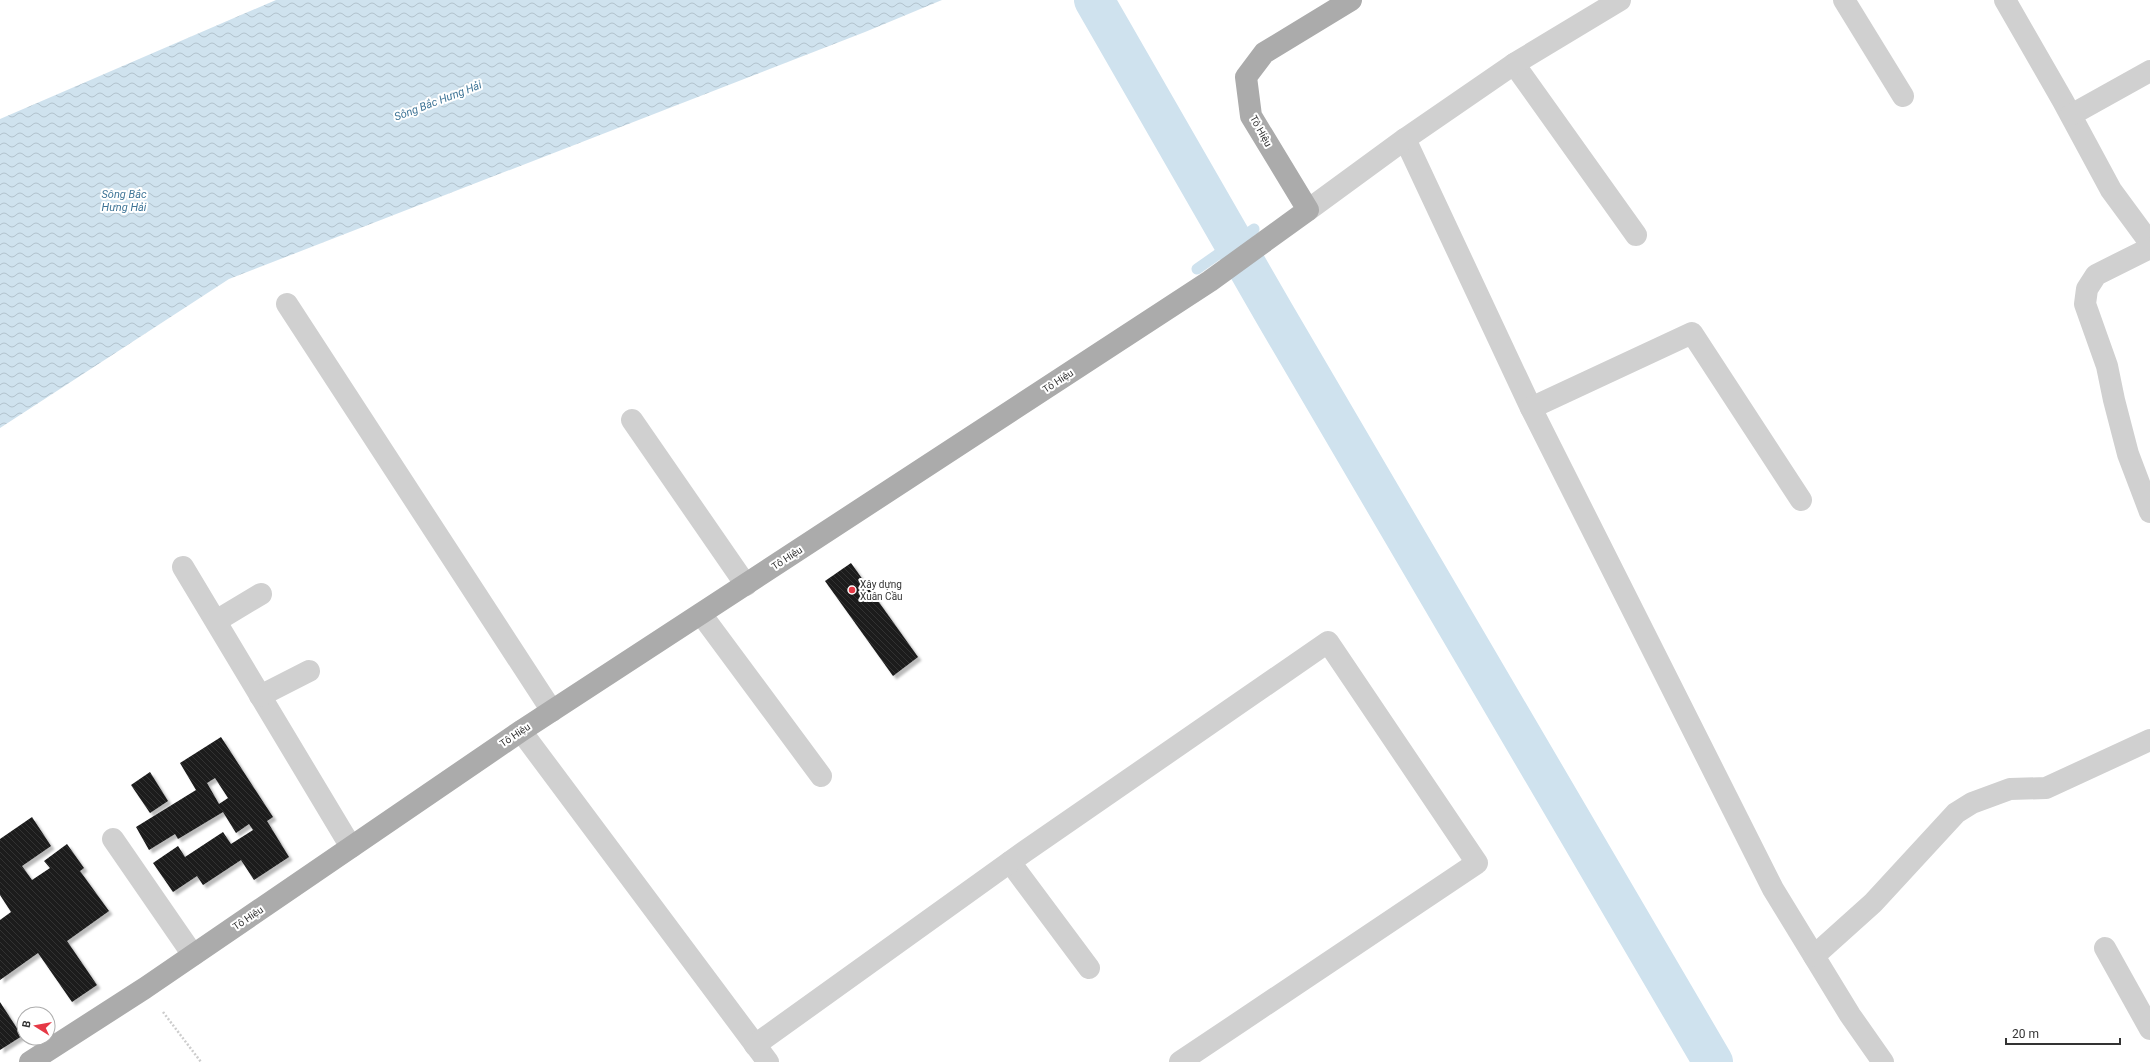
<svg xmlns="http://www.w3.org/2000/svg" width="2150" height="1062" font-family="Roboto,sans-serif">
<style>
.water{fill:url(#water-waves)}
.lines{fill:none;stroke-linecap:round;stroke-linejoin:round}
.stream{stroke:#cfe2ee;stroke-width:11}
.canal{stroke:#cfe2ee;stroke-width:40}
.building{fill:url(#building-back-hatch);fill-rule:evenodd;filter:url(#shadow)}
.path{stroke:#cdcdcd;stroke-width:2.5;stroke-dasharray:2 2;stroke-linecap:butt}
.minor{stroke:#d0d0d0;stroke-width:22}
.major{stroke:#ababab;stroke-width:22}
.poi-dot{fill:#e63946;stroke:#fff;stroke-width:1.5}
.labels{text-anchor:middle;dominant-baseline:central;stroke-width:4;stroke-linejoin:round;paint-order:stroke}
.street-label{font-size:10px;fill:#333;stroke:#fff}
.poi-label{font-size:10px;fill:#333;stroke:#fff;text-anchor:start}
.water-label{font-size:11px;font-style:italic;fill:#3f7597;stroke:#fff}
</style>
<defs>
<pattern id="water-waves" width="16" height="10" patternUnits="userSpaceOnUse"><rect width="16" height="10" fill="#cfe2ee"/><path d="M0 5q4-4 8 0t8 0" fill="none" stroke="#b2c2cd"/></pattern>
<pattern id="building-back-hatch" width="6" height="6" patternUnits="userSpaceOnUse"><rect width="6" height="6" fill="#1a1a1a"/><path d="M-1 5l2 2M0 0l6 6M5-1l2 2" fill="none" stroke="#333"/></pattern>
<filter id="shadow"><feDropShadow dx="3.5" dy="3.5" stdDeviation="1" flood-color="#0004"/></filter>
</defs>
<rect width="100%" height="100%" fill="#fff"/>
<!-- water -->
<path class="water" d="M 276,0 L 942,0 L 865,32 L 229,279 L 0,428 L 0,119 Z"/>
<g class="lines">
<!-- stream -->
<path class="stream" d="M 1197,269 L 1254,229"/>
<!-- canal -->
<path class="canal" d="M 1094,0 L 1274,313 L 1713,1062"/>
</g>
<!-- building -->
<g class="building">
<path d="M 851,563 L 918,657 L 893,676 L 825,581 Z"/>
<path d="M 221,737 L 273,817 L 267,821 L 289,857 L 254,880 L 241,860 L 203,885 L 197,876 L 173,892 L 153,863 L 178,846 L 185,857 L 223,832 L 231,844 L 253,830 L 249,824 L 236,833 L 223,812 L 178,839 L 175,834 L 149,850 L 136,827 L 196,790 L 180,763 ZM 215,778 L 228,798 L 219,804 L 207,783 Z"/>
<path d="M 150,772 L 168,801 L 150,813 L 131,785 Z"/>
<path d="M 32,817 L 51,846 L 22,866 L 32,880 L 50,868 L 44,861 L 67,844 L 84,868 L 80,871 L 109,911 L 67,941 L 97,985 L 72,1002 L 38,953 L 0,980 L 0,920 L 11,912 L 0,895 L 0,839 Z"/>
<path d="M 0,1002 L 22,1036 L 0,1050 Z"/>
</g>
<g class="lines">
<!-- path -->
<path class="path" d="M 163,1012 L 201,1062"/>
<!-- minor -->
<g class="minor">
<path d="M 1844,0 L 1903,96"/>
<path d="M 2005,0 L 2063,101 L 2111,190 L 2150,243"/>
<path d="M 1514,64 L 1636,235"/>
<path d="M 2071,115 L 2150,71"/>
<path d="M 1405,139 L 1531,408 L 1773,889 L 1850,1015 L 1883,1062"/>
<path d="M 1308,210 L 1405,139 L 1514,64 L 1620,0"/>
<path d="M 2150,248 L 2096,275 L 2087,289 L 2085,304 L 2107,366 L 2114,400 L 2128,454 L 2150,512"/>
<path d="M 287,304 L 552,711"/>
<path d="M 1531,408 L 1692,333 L 1801,500"/>
<path d="M 632,420 L 746,585"/>
<path d="M 183,567 L 351,847"/>
<path d="M 701,614 L 821,776"/>
<path d="M 216,621 L 261,594"/>
<path d="M 260,696 L 309,671"/>
<path d="M 521,731 L 768,1062"/>
<path d="M 113,839 L 193,955"/>
<path d="M 1010,862 L 1089,968"/>
<path d="M 2105,948 L 2150,1029"/>
<path d="M 1814,956 L 1873,903 L 1956,813 L 1972,803 L 2010,789 L 2046,788 L 2150,740"/>
<path d="M 755,1045 L 1024,852 L 1328,642 L 1477,863 L 1180,1062"/>
</g>
<!-- major -->
<path class="major" d="M 30,1062 L 145,988 L 521,731 L 1210,281 L 1308,210 L 1251,116 L 1246,77 L 1264,53 L 1351,0"/>
</g>
<!-- markers -->
<circle class="poi-dot" cx="852" cy="590" r="4"/>
<g class="labels">
<!-- street labels -->
<g class="street-label">
<text transform="translate(1261 131) rotate(61)">Tô Hiệu</text>
<text transform="translate(1058 381) rotate(-33)">Tô Hiệu</text>
<text transform="translate(787 558) rotate(-33)">Tô Hiệu</text>
<text transform="translate(515 735) rotate(-34)">Tô Hiệu</text>
<text transform="translate(248 918) rotate(-34)">Tô Hiệu</text>
</g>
<!-- poi labels -->
<g class="poi-label">
<text x="860" y="584">Xây dựng<tspan x="860" dy="12">Xuân Cầu</tspan></text>
</g>
<!-- water labels -->
<g class="water-label">
<text transform="translate(438 101) rotate(-21)">Sông Bắc Hưng Hải</text>
<text x="124" y="194">Sông Bắc<tspan x="124" dy="13">Hưng Hải</tspan></text>
</g>
</g>
<!-- north arrow -->
<g transform="translate(36 1026) rotate(281)"><circle r="19" fill="#ffffff" stroke="#adadad"/>
<path d="M0-3L7 15L0 10L-7 15Z" fill="#e63946"/>
<text y="-6" font-size="11" font-weight="bold" text-anchor="middle" fill="#333333">B</text>
</g>
<!-- scale -->
<path d="M2006 1038v6h114v-6" fill="none" stroke="#333333" stroke-width="2"/>
<text x="2012" y="1038" font-size="12" fill="#333333" stroke="#ffffff" stroke-width="3" paint-order="stroke">20 m</text>
</svg>
